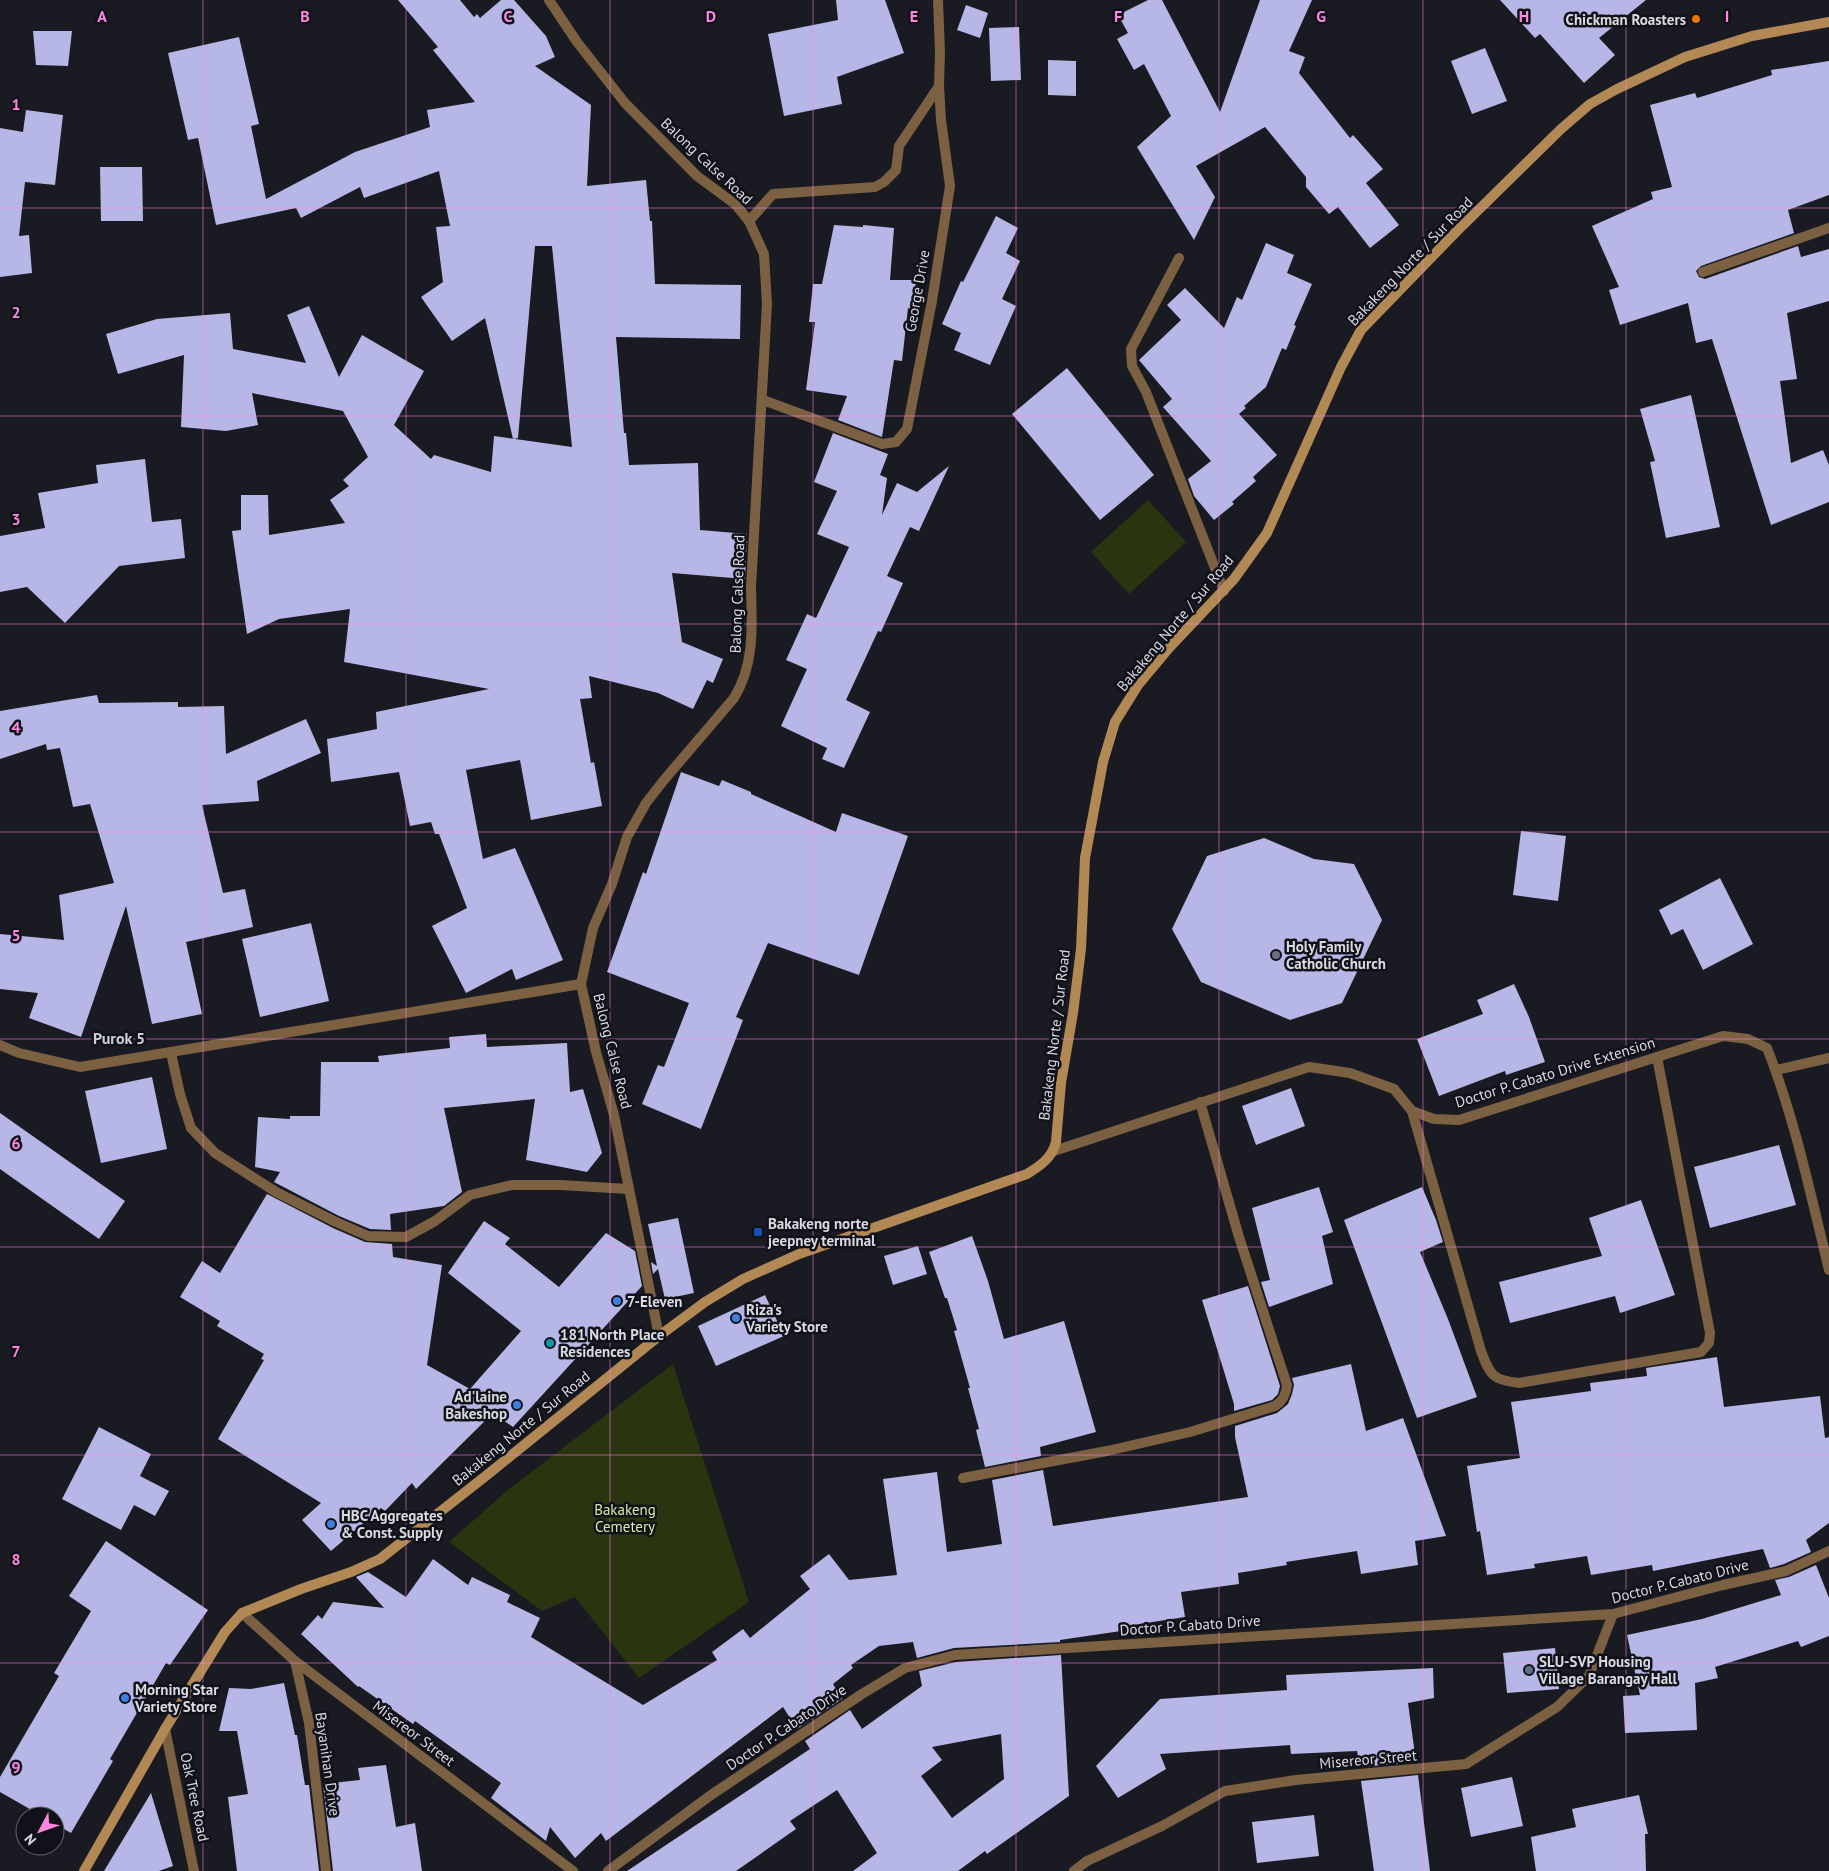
<svg xmlns="http://www.w3.org/2000/svg" width="1829" height="1871" font-family="'PT Sans',sans-serif">
<style>
.green{fill:#2a340f}
.building{fill:#b6b7e6;fill-rule:evenodd}
.lines{fill:none;stroke-linecap:round;stroke-linejoin:round}
.minor{stroke:#7b6141;stroke-width:10}
.secondary{stroke:#b28955;stroke-width:10}
.grid{fill:none;stroke:#fe86e1;stroke-width:1;stroke-opacity:0.55}
.food-dot{fill:#e8710a;stroke:#101119;stroke-width:2}
.worship-dot{fill:#6b7280;stroke:#101119;stroke-width:2}
.transit-dot{fill:#1a4fb4;stroke:#101119;stroke-width:2}
.shop-dot{fill:#3f7fe0;stroke:#101119;stroke-width:2}
.culture-dot{fill:#0f9aa8;stroke:#101119;stroke-width:2}
.service-dot{fill:#5c6f8a;stroke:#101119;stroke-width:2}
.labels{text-anchor:middle;dominant-baseline:central;stroke-width:5;stroke-linejoin:round;paint-order:stroke}
.poi-label{font-size:15px;font-weight:bold;fill:#d9dae0;stroke:#101119;text-anchor:start}
.street-label{font-size:15px;fill:#d9dae0;stroke:#101119}
.park-label{font-size:15px;fill:#d6eca4;stroke:#101119}
.neighbourhood-label{font-size:16px;font-weight:bold;fill:#cbcdd8;stroke:#101119}
.grid-label{font-size:16px;text-anchor:middle;font-weight:bold;fill:#fe86e1;stroke:#101119;stroke-width:5;stroke-linejoin:round;paint-order:stroke}
</style>
<rect width="100%" height="100%" fill="#191a22"/>
<!-- green -->
<g class="green">
<path d="M 1148,500 L 1186,542 L 1129,594 L 1091,552 Z"/>
<path d="M 673,1364 L 749,1602 L 639,1678 L 575,1597 L 542,1611 L 449,1542 L 509,1489 Z"/>
</g>
<!-- building -->
<g class="building">
<path d="M 398,0 L 460,0 L 474,17 L 477,14 L 480,18 L 501,0 L 514,0 L 546,36 L 555,57 L 535,66 L 591,105 L 587,186 L 646,180 L 650,221 L 652,221 L 655,284 L 741,285 L 740,339 L 616,337 L 624,433 L 626,433 L 629,465 L 698,463 L 700,530 L 747,534 L 745,579 L 672,573 L 682,642 L 723,659 L 713,683 L 707,680 L 693,709 L 658,693 L 589,676 L 592,698 L 580,699 L 591,763 L 594,762 L 602,806 L 531,820 L 520,760 L 466,770 L 483,859 L 515,848 L 563,960 L 516,980 L 512,969 L 466,993 L 432,926 L 467,908 L 439,834 L 435,834 L 431,822 L 410,826 L 399,772 L 331,782 L 327,739 L 377,729 L 376,712 L 489,689 L 344,662 L 350,609 L 279,619 L 247,634 L 232,531 L 241,530 L 241,495 L 268,495 L 269,535 L 345,523 L 330,500 L 349,486 L 343,480 L 368,457 L 343,411 L 252,393 L 258,425 L 226,431 L 181,427 L 184,355 L 118,374 L 106,334 L 157,319 L 230,313 L 233,349 L 306,363 L 287,315 L 309,306 L 339,377 L 362,335 L 424,371 L 394,425 L 431,459 L 434,455 L 491,472 L 494,436 L 572,447 L 552,246 L 535,246 L 518,438 L 513,439 L 485,318 L 452,341 L 421,297 L 443,282 L 436,227 L 450,226 L 439,171 L 364,198 L 360,187 L 301,218 L 296,208 L 216,225 L 198,138 L 188,140 L 168,53 L 239,37 L 259,124 L 251,126 L 266,199 L 355,152 L 430,127 L 427,110 L 475,102 L 433,50 L 438,47 Z"/>
<path d="M 836,0 L 885,0 L 904,53 L 837,77 L 842,104 L 784,116 L 768,34 L 838,20 Z"/>
<path d="M 1148,0 L 1162,0 L 1220,112 L 1260,0 L 1312,0 L 1289,51 L 1305,57 L 1299,73 L 1350,138 L 1353,135 L 1383,169 L 1366,183 L 1399,225 L 1370,248 L 1338,207 L 1329,214 L 1306,187 L 1306,177 L 1265,127 L 1196,166 L 1215,197 L 1194,240 L 1137,147 L 1171,116 L 1144,64 L 1134,70 L 1117,39 L 1128,33 L 1118,15 Z"/>
<path d="M 1500,0 L 1646,0 L 1599,38 L 1615,55 L 1584,83 L 1540,34 L 1535,38 Z"/>
<path d="M 966,5 L 988,13 L 980,38 L 957,30 Z"/>
<path d="M 1019,27 L 1021,80 L 991,81 L 989,28 Z"/>
<path d="M 33,31 L 72,31 L 68,66 L 36,65 Z"/>
<path d="M 1485,48 L 1507,101 L 1472,114 L 1451,61 Z"/>
<path d="M 1048,60 L 1076,61 L 1076,96 L 1048,95 Z"/>
<path d="M 1829,61 L 1829,195 L 1788,210 L 1794,233 L 1701,266 L 1696,271 L 1699,277 L 1705,279 L 1798,246 L 1801,257 L 1829,249 L 1829,301 L 1787,313 L 1797,379 L 1780,381 L 1791,463 L 1823,450 L 1829,465 L 1829,502 L 1771,525 L 1712,339 L 1696,343 L 1688,303 L 1620,325 L 1609,290 L 1619,287 L 1592,226 L 1653,199 L 1651,192 L 1672,187 L 1650,105 L 1695,93 L 1697,98 L 1772,75 L 1771,70 Z"/>
<path d="M 26,110 L 63,115 L 55,185 L 25,182 L 19,236 L 29,235 L 32,273 L 0,277 L 0,128 L 23,132 Z"/>
<path d="M 100,167 L 142,167 L 143,221 L 101,221 Z"/>
<path d="M 996,216 L 1018,228 L 1006,253 L 1020,261 L 1002,299 L 1016,306 L 990,365 L 954,350 L 961,333 L 942,324 L 961,281 L 963,282 Z"/>
<path d="M 834,225 L 863,227 L 863,225 L 894,228 L 890,280 L 916,280 L 914,310 L 908,308 L 902,361 L 894,360 L 882,437 L 838,420 L 847,396 L 806,390 L 815,322 L 809,322 L 813,284 L 822,284 Z"/>
<path d="M 1266,243 L 1294,255 L 1287,273 L 1312,284 L 1294,325 L 1296,326 L 1286,350 L 1282,348 L 1266,387 L 1244,406 L 1246,408 L 1239,414 L 1277,455 L 1253,477 L 1256,481 L 1232,502 L 1234,504 L 1214,520 L 1194,496 L 1188,479 L 1211,461 L 1163,407 L 1172,399 L 1139,360 L 1181,320 L 1167,305 L 1185,288 L 1224,328 L 1237,297 L 1242,300 Z"/>
<path d="M 1067,368 L 1154,475 L 1100,520 L 1012,414 Z"/>
<path d="M 1691,395 L 1720,527 L 1666,538 L 1650,462 L 1655,461 L 1640,409 Z"/>
<path d="M 833,433 L 888,454 L 880,475 L 887,478 L 882,515 L 897,483 L 917,492 L 949,466 L 919,531 L 910,527 L 887,576 L 903,583 L 881,632 L 878,631 L 846,700 L 870,712 L 844,768 L 822,759 L 827,748 L 781,726 L 807,669 L 786,660 L 807,614 L 816,618 L 849,547 L 817,534 L 837,491 L 814,482 Z"/>
<path d="M 145,459 L 152,522 L 181,519 L 185,558 L 119,566 L 65,623 L 27,587 L 0,592 L 0,536 L 45,528 L 38,493 L 98,483 L 96,465 Z"/>
<path d="M 97,695 L 99,703 L 178,702 L 178,707 L 224,706 L 226,754 L 306,719 L 321,753 L 257,781 L 259,801 L 202,805 L 223,893 L 245,889 L 253,927 L 186,942 L 202,1014 L 152,1024 L 126,906 L 81,1037 L 29,1018 L 38,993 L 0,989 L 0,934 L 64,940 L 59,895 L 114,883 L 90,804 L 73,807 L 60,748 L 47,750 L 46,744 L 0,759 L 0,711 Z"/>
<path d="M 681,772 L 719,786 L 722,780 L 751,792 L 751,794 L 836,832 L 842,813 L 908,836 L 859,975 L 768,943 L 736,1017 L 743,1020 L 701,1129 L 642,1104 L 658,1065 L 664,1067 L 689,1003 L 607,972 L 643,872 L 646,874 Z"/>
<path d="M 1521,831 L 1566,836 L 1558,901 L 1513,895 Z"/>
<path d="M 1264,838 L 1314,859 L 1354,864 L 1382,920 L 1342,1003 L 1290,1020 L 1201,982 L 1172,929 L 1207,856 Z"/>
<path d="M 1720,878 L 1753,944 L 1703,970 L 1683,929 L 1671,935 L 1659,910 Z"/>
<path d="M 311,923 L 329,1001 L 260,1017 L 242,939 Z"/>
<path d="M 1514,984 L 1529,1017 L 1545,1062 L 1506,1075 L 1505,1071 L 1439,1096 L 1417,1039 L 1483,1014 L 1477,1000 Z"/>
<path d="M 486,1034 L 487,1047 L 567,1043 L 570,1092 L 583,1089 L 602,1153 L 587,1172 L 526,1160 L 535,1099 L 444,1108 L 462,1192 L 444,1206 L 390,1214 L 391,1230 L 370,1229 L 339,1216 L 274,1182 L 280,1172 L 255,1167 L 258,1117 L 290,1119 L 290,1116 L 320,1116 L 321,1062 L 379,1062 L 378,1056 L 450,1048 L 449,1037 Z"/>
<path d="M 152,1077 L 167,1149 L 101,1163 L 85,1091 Z"/>
<path d="M 1291,1088 L 1305,1126 L 1256,1145 L 1242,1106 Z"/>
<path d="M 0,1113 L 125,1201 L 99,1239 L 0,1169 Z"/>
<path d="M 1779,1145 L 1796,1205 L 1710,1228 L 1694,1167 Z"/>
<path d="M 1319,1187 L 1333,1232 L 1322,1236 L 1333,1284 L 1269,1307 L 1261,1282 L 1270,1280 L 1252,1208 Z"/>
<path d="M 1422,1187 L 1436,1220 L 1443,1242 L 1420,1252 L 1448,1319 L 1477,1397 L 1417,1418 L 1344,1220 Z"/>
<path d="M 267,1194 L 333,1228 L 365,1242 L 392,1244 L 393,1257 L 442,1265 L 427,1365 L 470,1389 L 521,1331 L 448,1273 L 484,1221 L 510,1238 L 505,1244 L 559,1287 L 606,1233 L 635,1251 L 642,1286 L 513,1427 L 493,1413 L 416,1489 L 412,1483 L 385,1511 L 381,1508 L 331,1551 L 302,1520 L 321,1503 L 218,1439 L 264,1360 L 261,1359 L 264,1354 L 217,1326 L 220,1321 L 180,1297 L 202,1261 L 220,1273 Z"/>
<path d="M 1641,1200 L 1675,1295 L 1620,1313 L 1615,1296 L 1510,1323 L 1499,1282 L 1602,1256 L 1589,1218 Z"/>
<path d="M 678,1218 L 694,1293 L 665,1299 L 658,1269 L 653,1274 L 651,1262 L 657,1266 L 648,1224 Z"/>
<path d="M 972,1236 L 988,1281 L 1004,1339 L 1064,1321 L 1096,1432 L 1040,1447 L 1041,1456 L 985,1467 L 976,1430 L 979,1429 L 968,1388 L 970,1388 L 954,1331 L 957,1330 L 947,1298 L 945,1298 L 929,1252 Z"/>
<path d="M 918,1246 L 927,1274 L 893,1285 L 884,1256 Z"/>
<path d="M 1248,1286 L 1280,1386 L 1278,1394 L 1272,1400 L 1234,1411 L 1234,1404 L 1202,1300 Z"/>
<path d="M 765,1295 L 784,1336 L 716,1366 L 698,1326 Z"/>
<path d="M 1717,1357 L 1724,1407 L 1820,1396 L 1825,1438 L 1829,1437 L 1829,1523 L 1806,1540 L 1811,1552 L 1784,1564 L 1770,1568 L 1763,1549 L 1653,1571 L 1652,1565 L 1591,1575 L 1587,1556 L 1534,1564 L 1535,1568 L 1487,1575 L 1480,1531 L 1477,1532 L 1467,1466 L 1520,1458 L 1511,1402 L 1591,1391 L 1590,1383 L 1647,1376 L 1646,1368 Z"/>
<path d="M 1351,1364 L 1366,1431 L 1403,1418 L 1446,1536 L 1415,1541 L 1418,1565 L 1361,1574 L 1357,1551 L 1286,1562 L 1287,1565 L 1238,1573 L 1239,1584 L 1181,1592 L 1185,1617 L 1120,1627 L 1121,1631 L 1060,1640 L 1060,1642 L 954,1648 L 917,1658 L 913,1642 L 879,1646 L 851,1665 L 853,1668 L 833,1684 L 842,1699 L 797,1729 L 783,1707 L 606,1841 L 601,1833 L 575,1858 L 550,1827 L 546,1841 L 491,1798 L 501,1783 L 415,1721 L 413,1724 L 359,1686 L 358,1687 L 301,1634 L 318,1615 L 322,1619 L 333,1602 L 384,1608 L 356,1577 L 368,1572 L 406,1597 L 433,1559 L 468,1585 L 472,1577 L 510,1595 L 507,1602 L 540,1618 L 531,1637 L 643,1705 L 717,1660 L 712,1652 L 743,1629 L 750,1638 L 810,1589 L 800,1576 L 829,1554 L 849,1580 L 897,1575 L 883,1479 L 937,1472 L 947,1552 L 1002,1544 L 992,1480 L 1043,1470 L 1053,1526 L 1248,1497 L 1235,1437 L 1235,1426 L 1277,1413 L 1282,1409 L 1288,1404 L 1292,1394 L 1294,1385 L 1292,1378 Z"/>
<path d="M 99,1427 L 151,1454 L 140,1476 L 169,1491 L 155,1516 L 134,1505 L 121,1530 L 62,1499 Z"/>
<path d="M 106,1541 L 208,1610 L 170,1665 L 166,1663 L 110,1759 L 113,1761 L 71,1833 L 55,1824 L 55,1816 L 42,1816 L 0,1792 L 0,1777 L 59,1676 L 54,1673 L 91,1611 L 69,1596 Z"/>
<path d="M 1816,1565 L 1829,1598 L 1829,1636 L 1801,1647 L 1798,1641 L 1715,1667 L 1718,1678 L 1695,1683 L 1697,1730 L 1625,1733 L 1623,1696 L 1640,1695 L 1627,1635 L 1702,1619 L 1781,1595 L 1775,1580 L 1789,1577 Z"/>
<path d="M 1555,1648 L 1559,1689 L 1507,1693 L 1503,1653 Z"/>
<path d="M 1061,1655 L 1069,1796 L 987,1854 L 985,1851 L 958,1871 L 853,1871 L 877,1853 L 837,1790 L 790,1821 L 796,1829 L 736,1871 L 627,1871 L 810,1749 L 805,1741 L 850,1710 L 862,1729 L 922,1686 L 919,1671 L 956,1662 ZM 1001,1734 L 1004,1779 L 952,1818 L 921,1776 L 942,1760 L 932,1747 Z"/>
<path d="M 1433,1668 L 1434,1698 L 1408,1703 L 1416,1762 L 1360,1767 L 1357,1751 L 1291,1754 L 1290,1745 L 1160,1754 L 1166,1769 L 1118,1798 L 1096,1766 L 1160,1699 L 1287,1690 L 1286,1675 Z"/>
<path d="M 284,1683 L 295,1735 L 297,1735 L 305,1785 L 309,1785 L 319,1871 L 237,1871 L 228,1797 L 248,1794 L 237,1731 L 219,1731 L 229,1688 L 251,1689 Z"/>
<path d="M 386,1765 L 396,1827 L 415,1823 L 422,1871 L 333,1871 L 323,1784 L 360,1780 L 358,1768 Z"/>
<path d="M 1418,1775 L 1430,1871 L 1374,1871 L 1361,1781 Z"/>
<path d="M 1512,1777 L 1523,1826 L 1471,1837 L 1461,1788 Z"/>
<path d="M 151,1793 L 173,1866 L 159,1871 L 104,1871 Z"/>
<path d="M 1639,1795 L 1648,1834 L 1645,1834 L 1646,1871 L 1536,1871 L 1531,1837 L 1576,1827 L 1572,1809 Z"/>
<path d="M 1314,1815 L 1319,1856 L 1257,1863 L 1252,1822 Z"/>
</g>
<g class="lines">
<!-- minor -->
<g class="minor">
<path d="M 549,0 L 577,42 L 625,103 L 697,176 L 735,204 L 749,221 L 764,254 L 767,304 L 751,587 C 752,626 755,664 734,698 L 664,780 L 646,803 L 627,837 L 612,884 L 593,928 L 581,984 L 596,1052 L 614,1115 L 659,1336"/>
<path d="M 749,221 L 773,194 L 875,187 L 884,182 L 896,170 L 899,146 L 939,86"/>
<path d="M 1179,258 L 1131,349 L 1132,366 L 1146,392 L 1224,591"/>
<path d="M 1703,272 L 1829,228"/>
<path d="M 763,400 L 882,444 L 896,442 L 907,429 L 932,301 L 950,186 L 941,120 L 939,86 L 940,53 L 938,0"/>
<path d="M 0,1045 L 19,1053 L 80,1067 L 581,984"/>
<path d="M 171,1053 L 180,1094 L 191,1128 L 215,1153 L 276,1192 L 336,1222 L 368,1236 L 406,1237 L 435,1221 L 470,1195 L 512,1185 L 561,1185 L 628,1189"/>
<path d="M 1776,1070 L 1829,1058"/>
<path d="M 1412,1111 L 1481,1351 C 1490,1375 1492,1380 1519,1383 L 1701,1352 L 1709,1343 L 1710,1333 L 1657,1057"/>
<path d="M 1054,1151 L 1309,1067 L 1350,1073 L 1394,1089 L 1412,1111 L 1434,1119 L 1459,1120 L 1723,1036 L 1748,1039 L 1767,1048 C 1795,1119 1811,1196 1829,1270"/>
<path d="M 963,1478 L 1107,1451 L 1190,1432 L 1275,1406 C 1283,1401 1286,1395 1287,1385 L 1239,1237 L 1200,1102"/>
<path d="M 242,1613 L 295,1661 L 573,1871"/>
<path d="M 295,1661 L 309,1723 L 326,1871"/>
<path d="M 165,1729 L 194,1871"/>
<path d="M 608,1871 L 711,1795 L 862,1694 L 905,1668 L 955,1655 L 1613,1614 L 1723,1585 L 1786,1571 L 1829,1551"/>
<path d="M 1074,1871 L 1087,1861 L 1162,1826 L 1225,1791 L 1296,1780 L 1466,1764 L 1557,1707 L 1589,1676 L 1613,1614"/>
</g>
<!-- secondary -->
<path class="secondary" d="M 84,1871 L 165,1729 L 225,1632 L 242,1613 L 301,1589 L 351,1572 L 380,1559 L 487,1475 L 659,1336 L 705,1302 L 743,1279 L 799,1254 L 1027,1174 C 1040,1166 1052,1158 1056,1142 L 1061,1083 L 1073,1013 L 1081,949 L 1085,858 L 1103,762 L 1115,722 L 1138,685 L 1169,648 L 1234,579 L 1267,533 L 1341,367 L 1361,330 L 1456,232 L 1561,129 L 1590,104 L 1617,89 L 1685,57 L 1752,36 L 1829,22"/>
</g>
<!-- grid -->
<path class="grid" d="M 203,0 L 203,1871M 406,0 L 406,1871M 610,0 L 610,1871M 813,0 L 813,1871M 1016,0 L 1016,1871M 1219,0 L 1219,1871M 1423,0 L 1423,1871M 1626,0 L 1626,1871M 0,208 L 1829,208M 0,416 L 1829,416M 0,624 L 1829,624M 0,832 L 1829,832M 0,1039 L 1829,1039M 0,1247 L 1829,1247M 0,1455 L 1829,1455M 0,1663 L 1829,1663"/>
<!-- markers -->
<circle class="food-dot" cx="1696" cy="19" r="5"/>
<circle class="worship-dot" cx="1276" cy="955" r="5"/>
<rect class="transit-dot" x="753" y="1227" width="10" height="10" rx="2.5"/>
<g class="shop-dot">
<circle cx="617" cy="1301" r="5"/>
<circle cx="736" cy="1318" r="5"/>
<circle cx="517" cy="1405" r="5"/>
<circle cx="331" cy="1524" r="5"/>
<circle cx="125" cy="1698" r="5"/>
</g>
<circle class="culture-dot" cx="550" cy="1343" r="5"/>
<circle class="service-dot" cx="1529" cy="1670" r="5"/>
<g class="labels">
<!-- poi labels -->
<g class="poi-label">
<text x="1686" y="19" text-anchor="end">Chickman Roasters</text>
<text x="1286" y="946">Holy Family<tspan x="1286" dy="17">Catholic Church</tspan></text>
<text x="768" y="1223">Bakakeng norte<tspan x="768" dy="17">jeepney terminal</tspan></text>
<text x="627" y="1301">7-Eleven</text>
<text x="746" y="1309">Riza's<tspan x="746" dy="17">Variety Store</tspan></text>
<text x="560" y="1334">181 North Place<tspan x="560" dy="17">Residences</tspan></text>
<text x="507" y="1396" text-anchor="end">Ad'laine<tspan x="507" dy="17">Bakeshop</tspan></text>
<text x="341" y="1515">HBC Aggregates<tspan x="341" dy="17">&amp; Const. Supply</tspan></text>
<text x="1539" y="1661">SLU-SVP Housing<tspan x="1539" dy="17">Village Barangay Hall</tspan></text>
<text x="135" y="1689">Morning Star<tspan x="135" dy="17">Variety Store</tspan></text>
</g>
<!-- street labels -->
<g class="street-label">
<text transform="translate(707 161) rotate(43)">Balong Calse Road</text>
<text transform="translate(1410 261) rotate(-46)">Bakakeng Norte / Sur Road</text>
<text transform="translate(917 291) rotate(-80)">George Drive</text>
<text transform="translate(737 594) rotate(-88)">Balong Calse Road</text>
<text transform="translate(1175 623) rotate(-50)">Bakakeng Norte / Sur Road</text>
<text transform="translate(1054 1035) rotate(-83)">Bakakeng Norte / Sur Road</text>
<text transform="translate(613 1051) rotate(76)">Balong Calse Road</text>
<text transform="translate(1555 1072) rotate(-17)">Doctor P. Cabato Drive Extension</text>
<text transform="translate(521 1428) rotate(-39)">Bakakeng Norte / Sur Road</text>
<text transform="translate(1680 1581) rotate(-14)">Doctor P. Cabato Drive</text>
<text transform="translate(1190 1625) rotate(-4)">Doctor P. Cabato Drive</text>
<text transform="translate(786 1727) rotate(-34)">Doctor P. Cabato Drive</text>
<text transform="translate(414 1733) rotate(37)">Misereor Street</text>
<text transform="translate(1368 1759) rotate(-5)">Misereor Street</text>
<text transform="translate(328 1764) rotate(82)">Bayanihan Drive</text>
<text transform="translate(195 1797) rotate(78)">Oak Tree Road</text>
</g>
<!-- park labels -->
<g class="park-label">
<text x="625" y="1509">Bakakeng<tspan x="625" dy="17">Cemetery</tspan></text>
</g>
<!-- neighbourhood labels -->
<g class="neighbourhood-label">
<text x="119" y="1038">Purok 5</text>
</g>
</g>
<g class="grid-label">
<text x="102" y="22">A</text>
<text x="305" y="22">B</text>
<text x="508" y="22">C</text>
<text x="711" y="22">D</text>
<text x="914" y="22">E</text>
<text x="1118" y="22">F</text>
<text x="1321" y="22">G</text>
<text x="1524" y="22">H</text>
<text x="1727" y="22">I</text>
<text x="16" y="110">1</text>
<text x="16" y="318">2</text>
<text x="16" y="525">3</text>
<text x="16" y="733">4</text>
<text x="16" y="941">5</text>
<text x="16" y="1149">6</text>
<text x="16" y="1357">7</text>
<text x="16" y="1565">8</text>
<text x="16" y="1773">9</text>
</g>
<!-- north arrow -->
<g transform="translate(40 1831) rotate(229)"><circle r="24" fill="#101119" stroke="#606169"/>
<path d="M0-4L9 19L0 12L-9 19Z" fill="#fe86e1"/>
<text y="-8" font-size="14" font-weight="bold" text-anchor="middle" fill="#d9dae0">N</text>
</g>
</svg>
